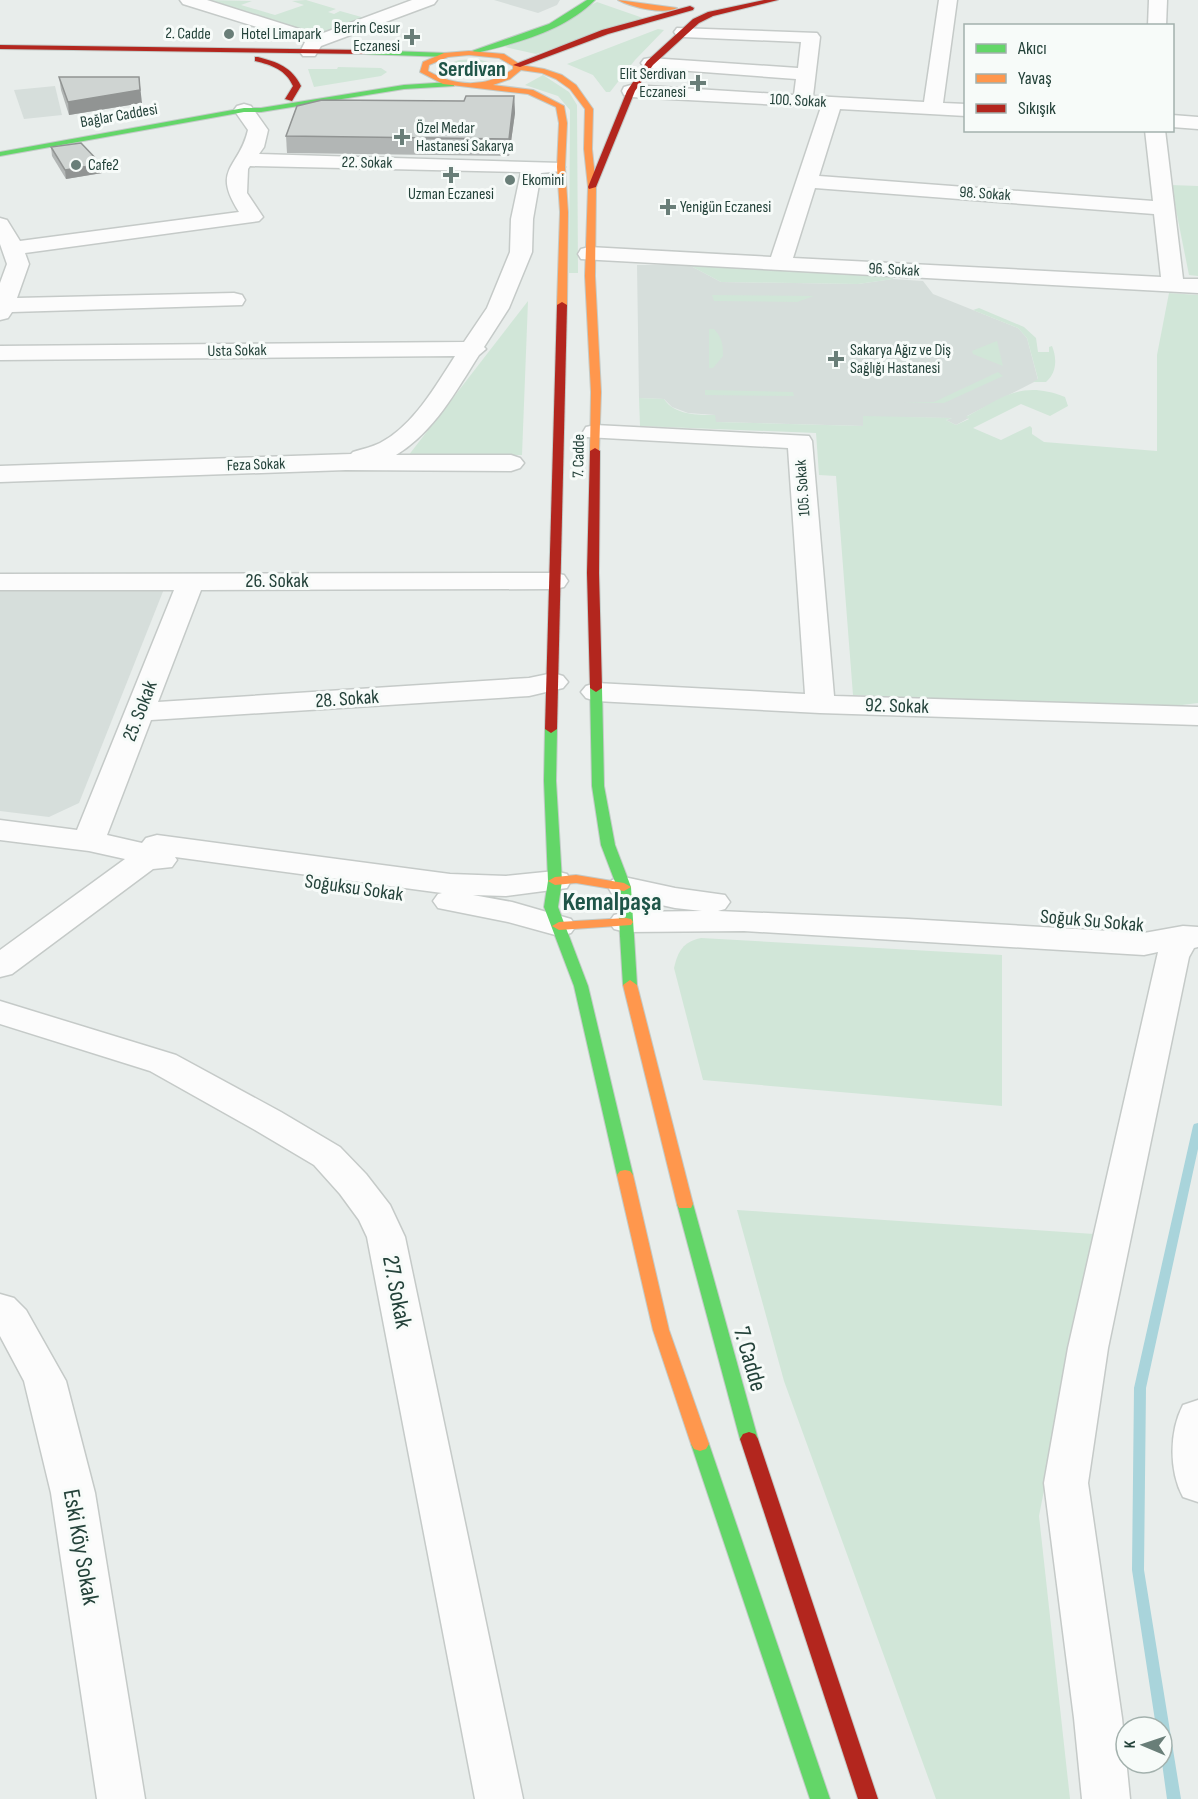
<svg xmlns="http://www.w3.org/2000/svg" width="1198" height="1799" font-family="'Sofia Sans Condensed',sans-serif">
<style>
.built{fill:#d6dedb}
.green{fill:#d1e6d8}
.lines{fill:none;stroke-linecap:round;stroke-linejoin:round}
.stream{fill:#a9d4db;fill-rule:evenodd}
.street-casing{stroke:#c5cac8;stroke-width:3}
.fast-casing{stroke:#c3cbc8;stroke-width:2}
.slow-casing{stroke:#c3cbc8;stroke-width:2}
.jam-casing{stroke:#c3cbc8;stroke-width:2}
.street{fill:#fcfcfc;fill-rule:evenodd}
.fast{fill:#63d668;fill-rule:evenodd}
.slow{fill:#ff974d;fill-rule:evenodd}
.jam{fill:#b3261e;fill-rule:evenodd}
.wall{fill:#b2b6b5}
.shaded-wall{fill:#919493}
.building{fill:#cfd4d2;stroke:#919493;stroke-width:1.5}
.poi-dot{fill:#697e78;stroke:#f7fbf9;stroke-width:2}
.labels{text-anchor:middle;dominant-baseline:central;stroke-width:6;stroke-linejoin:round;paint-order:stroke}
.far-poi-label{font-size:16px;fill:#24423a;stroke:#f7fbf9;text-anchor:start}
.far-street-label{font-size:16px;fill:#24423a;stroke:#f7fbf9}
.street-label{font-size:20px;fill:#24423a;stroke:#f7fbf9}
.far-district-label{font-size:22px;font-weight:bold;fill:#1f5548;stroke:#f7fbf9}
.near-street-label{font-size:24px;fill:#24423a;stroke:#f7fbf9}
.district-label{font-size:26px;font-weight:bold;fill:#1f5548;stroke:#f7fbf9}
</style>
<rect width="100%" height="100%" fill="#e8edeb"/>
<!-- built -->
<g class="built">
<path d="M 494,0 L 560,0 L 557,5 L 538,13 Z"/>
<path d="M 55,86 L 62,115 L 24,119 L 14,90 Z"/>
<path d="M 637,265 L 689,265 L 721,282 L 858,284 L 893,279 L 923,281 L 933,294 L 1018,328 L 1027,338 L 1038,380 L 967,416 L 969,418 L 956,425 L 946,420 L 952,418 L 863,417 L 864,426 L 715,422 L 715,415 L 688,413 L 672,407 L 664,399 L 639,398 Z"/>
<path d="M 0,589 L 164,589 L 79,803 L 49,817 L 0,811 Z"/>
</g>
<!-- green -->
<g class="green">
<path d="M 203,0 L 252,1 L 241,5 L 275,15 L 304,5 L 292,1 L 306,0 L 336,9 L 328,12 L 334,14 L 340,11 L 365,18 L 318,35 Z"/>
<path d="M 597,2 L 643,18 L 536,54 L 505,47 Z"/>
<path d="M 658,29 L 664,30 L 635,60 L 610,92 L 606,92 L 593,75 L 567,64 Z"/>
<path d="M 477,59 L 496,64 L 498,69 C 486,81 457,82 443,71 L 446,65 L 459,60 Z"/>
<path d="M 338,67 L 381,68 L 387,72 L 381,76 L 314,87 L 308,69 L 337,69 Z"/>
<path d="M 543,75 L 569,92 L 577,105 L 578,273 L 569,273 L 570,110 L 558,96 L 525,85 Z"/>
<path d="M 1171,185 L 1198,186 L 1198,276 L 1189,275 Z"/>
<path d="M 689,265 L 892,276 L 893,279 L 858,284 L 721,282 Z"/>
<path d="M 1169,293 L 1198,295 L 1198,703 L 1158,708 L 853,695 L 836,476 L 819,475 L 816,433 L 640,426 L 639,398 L 664,399 C 674,415 698,415 715,415 L 716,422 L 863,426 L 863,416 L 952,418 L 946,420 L 956,425 L 969,419 L 966,417 C 1003,397 1022,380 1065,397 L 1068,406 L 1050,416 L 1021,404 L 973,428 L 1001,440 L 1030,426 L 1032,428 L 1032,434 L 1044,442 L 1157,451 L 1157,355 Z"/>
<path d="M 712,295 L 814,296 L 797,302 L 714,301 Z"/>
<path d="M 528,301 L 522,455 L 408,456 Z"/>
<path d="M 979,308 L 1024,327 L 1036,338 L 1038,352 L 1049,352 L 1049,347 L 1052,346 C 1057,358 1057,373 1046,382 L 1033,382 L 1038,379 L 1027,338 L 1018,328 L 973,310 Z"/>
<path d="M 709,329 L 714,329 C 722,338 723,344 723,356 L 713,368 L 709,368 Z"/>
<path d="M 997,341 L 1003,366 L 973,354 L 972,351 Z"/>
<path d="M 998,372 L 1003,376 L 944,403 L 903,403 L 934,402 Z"/>
<path d="M 705,390 L 793,392 L 794,396 L 705,395 Z"/>
<path d="M 701,938 L 1002,955 L 1002,1106 L 703,1080 L 674,968 C 678,951 683,942 701,938 Z"/>
<path d="M 737,1210 L 1094,1234 L 1039,1516 L 1070,1799 L 936,1799 L 784,1381 Z"/>
</g>
<g class="lines">
<!-- stream -->
<path class="stream" d="M 1198,1123 L 1198,1149 L 1146,1388 L 1144,1570 L 1181,1799 L 1167,1799 L 1162,1763 L 1162,1727 L 1156,1727 L 1132,1570 L 1134,1388 L 1193,1126 L 1194,1124 Z"/>
<defs>
<g id="street">
<path d="M 180,0 L 207,0 L 318,35 L 412,0 L 437,0 L 434,4 L 321,46 L 315,56 L 303,56 L 300,52 L 305,42 L 183,4 Z"/>
<path d="M 939,0 L 957,0 L 943,103 L 966,104 L 966,116 L 840,109 L 819,176 L 1153,201 L 1145,130 L 1165,130 L 1183,279 L 1198,279 L 1198,293 L 581,259 L 578,254 L 581,249 L 589,247 L 771,257 L 821,107 L 631,97 L 624,95 L 622,91 L 624,87 L 631,85 L 794,95 L 796,79 L 650,68 L 644,67 L 641,63 L 644,59 L 650,58 L 798,68 L 801,42 L 683,37 L 677,36 L 674,32 L 677,28 L 817,33 L 820,37 L 813,96 L 924,102 ZM 815,188 L 1154,214 L 1161,277 L 793,258 Z"/>
<path d="M 1149,0 L 1167,0 L 1166,26 L 1148,26 Z"/>
<path d="M 244,104 L 251,106 L 268,130 L 264,147 L 259,154 L 562,163 L 565,167 L 562,171 L 541,173 L 533,219 L 532,252 L 509,308 L 484,347 L 486,349 L 479,355 C 456,391 434,432 396,455 L 511,455 L 520,458 L 524,463 L 520,468 L 511,471 L 346,470 L 0,482 L 0,466 L 351,454 L 353,452 C 362,449 372,447 380,443 C 413,426 435,387 455,356 L 0,360 L 0,346 L 464,342 L 487,308 L 510,252 L 511,219 L 521,172 L 250,166 L 248,169 L 247,193 L 263,217 L 259,221 L 25,253 L 29,264 L 17,298 L 234,293 L 242,295 L 245,300 L 242,305 L 12,312 L 8,318 L 0,320 L 0,283 L 7,264 L 0,244 L 0,218 L 7,220 L 20,241 L 239,212 C 211,168 239,169 248,130 L 234,110 L 237,106 Z"/>
<path d="M 1172,115 L 1198,117 L 1198,129 L 1172,127 Z"/>
<path d="M 595,425 L 809,436 L 812,441 L 834,696 L 1198,707 L 1198,725 L 820,713 L 596,701 L 586,698 L 581,692 L 586,686 L 596,683 L 805,694 L 788,448 L 586,437 L 583,432 L 586,427 Z"/>
<path d="M 554,573 L 564,575 L 568,581 L 564,587 L 554,589 L 201,590 L 158,702 L 529,678 L 553,673 L 563,676 L 568,682 L 563,688 L 529,696 L 151,720 L 107,835 L 142,843 L 146,838 L 157,835 L 450,874 L 506,876 L 555,871 L 567,874 L 571,881 L 567,888 L 506,896 L 473,895 L 512,902 L 571,919 L 576,926 L 571,933 L 559,936 L 508,922 L 438,908 L 433,901 L 438,894 L 442,893 L 175,857 L 177,860 L 172,867 L 153,869 L 12,974 L 0,977 L 0,950 L 125,859 L 89,851 L 0,840 L 0,820 L 77,830 L 174,590 L 0,590 L 0,574 Z"/>
<path d="M 624,877 L 675,888 L 725,895 L 730,902 L 725,909 L 718,911 L 908,919 L 1144,933 L 1183,926 L 1198,927 L 1198,947 L 1194,948 L 1189,957 L 1108,1348 L 1088,1483 L 1122,1718 L 1130,1799 L 1082,1799 L 1074,1718 L 1044,1483 L 1068,1348 L 1158,952 L 1144,955 L 744,931 L 626,932 L 614,929 L 609,922 L 614,915 L 626,912 L 702,911 L 675,908 L 612,894 L 608,887 L 612,880 Z"/>
<path d="M 0,1001 L 176,1055 L 281,1112 L 340,1147 L 366,1174 L 390,1205 L 405,1237 L 523,1799 L 475,1799 L 367,1237 L 359,1220 L 340,1194 L 314,1165 L 255,1130 L 150,1071 L 0,1024 Z"/>
<path d="M 0,1294 L 14,1298 L 26,1310 L 66,1381 L 95,1493 L 145,1799 L 97,1799 L 51,1493 L 24,1381 L 0,1336 Z"/>
<path d="M 1198,1400 L 1198,1502 L 1183,1497 C 1169,1471 1169,1432 1183,1405 Z"/>
</g>
<g id="fast">
<path d="M 587,0 L 595,0 C 564,31 517,43 476,53 L 472,51 L 549,24 Z"/>
<path d="M 361,50 L 447,53 L 451,55 L 447,57 L 364,54 L 360,52 Z"/>
<path d="M 451,82 L 454,82 L 454,86 L 404,89 L 261,112 L 244,112 L 0,156 L 0,152 L 244,108 L 261,108 L 404,85 Z"/>
<path d="M 596,684 L 602,688 L 604,786 L 615,845 L 631,887 L 637,985 L 630,990 L 623,985 L 617,887 L 601,845 L 592,786 L 590,688 Z"/>
<path d="M 551,725 L 557,729 L 556,781 L 562,881 L 558,907 L 588,986 L 633,1175 L 630,1179 L 620,1179 L 617,1175 L 574,986 L 544,907 L 548,881 L 544,781 L 545,729 Z"/>
<path d="M 685,1198 L 691,1200 L 693,1204 L 758,1439 L 755,1444 L 749,1446 L 743,1444 L 740,1439 L 677,1204 L 679,1200 Z"/>
<path d="M 700,1437 L 706,1439 L 709,1444 L 830,1799 L 810,1799 L 691,1444 L 694,1439 Z"/>
</g>
<g id="slow">
<path d="M 618,0 L 677,8 C 663,15 631,7 618,0 Z"/>
<path d="M 469,51 L 504,54 L 521,65 L 544,69 L 562,75 L 576,85 L 593,109 L 592,149 L 596,187 L 595,276 L 601,392 L 599,453 L 595,454 L 590,451 L 591,392 L 585,276 L 588,187 L 584,149 L 585,109 L 570,89 L 556,79 L 542,73 L 521,70 L 510,79 L 493,85 L 533,90 L 564,106 L 567,123 L 565,167 L 568,212 L 567,305 L 562,308 L 557,305 L 560,212 L 557,167 L 559,123 L 556,107 L 528,94 L 443,84 L 420,72 L 423,62 L 444,53 ZM 469,55 L 499,58 L 513,66 L 513,69 C 487,88 455,87 428,71 L 429,65 L 448,57 Z"/>
<path d="M 576,875 L 624,883 L 631,887 L 624,891 L 576,883 L 555,885 L 548,881 L 555,877 Z"/>
<path d="M 626,918 L 631,919 L 633,922 L 631,925 L 559,930 L 552,926 L 559,922 Z"/>
<path d="M 630,980 L 637,985 L 693,1204 L 691,1208 L 679,1208 L 677,1204 L 623,985 Z"/>
<path d="M 625,1170 L 630,1171 L 633,1175 L 669,1330 L 709,1444 L 706,1449 L 700,1451 L 694,1449 L 691,1444 L 653,1330 L 617,1175 L 620,1171 Z"/>
</g>
<g id="jam">
<path d="M 764,0 L 778,0 L 713,16 L 699,23 L 653,65 L 635,91 L 596,187 L 589,189 L 588,187 L 627,91 L 647,61 L 693,19 L 708,12 Z"/>
<path d="M 690,6 L 694,8 L 693,10 L 608,34 L 520,67 L 513,65 L 602,30 Z"/>
<path d="M 0,45 L 364,50 L 368,52 L 364,54 L 0,49 Z"/>
<path d="M 258,57 C 277,62 292,67 301,86 L 292,101 L 285,99 L 293,86 C 286,70 272,65 255,61 L 255,57 Z"/>
<path d="M 562,302 L 567,305 L 557,729 L 551,733 L 545,729 L 557,305 Z"/>
<path d="M 595,448 L 600,451 L 599,573 L 602,688 L 596,692 L 590,688 L 587,573 L 590,451 Z"/>
<path d="M 749,1432 L 755,1434 L 758,1439 L 878,1799 L 858,1799 L 740,1439 L 743,1434 Z"/>
</g>
</defs>
<!-- street casing -->
<use href="#street" class="street-casing"/>
<!-- fast casing -->
<use href="#fast" class="fast-casing"/>
<!-- slow casing -->
<use href="#slow" class="slow-casing"/>
<!-- jam casing -->
<use href="#jam" class="jam-casing"/>
<!-- street -->
<use href="#street" class="street"/>
<!-- fast -->
<use href="#fast" class="fast"/>
<!-- slow -->
<use href="#slow" class="slow"/>
<!-- jam -->
<use href="#jam" class="jam"/>
</g>
<!-- wall -->
<g class="wall">
<path d="M 59,77 L 142,103 L 69,115 L 61,90 Z"/>
<path d="M 514,96 L 515,113 L 509,156 L 287,153 L 286,136 L 464,101 Z"/>
<path d="M 51,147 L 102,173 L 66,179 L 52,156 Z"/>
</g>
<!-- shaded-wall -->
<g class="shaded-wall">
<path d="M 139,77 L 142,103 L 69,115 L 68,102 Z"/>
<path d="M 514,96 L 515,113 L 509,156 L 509,139 Z"/>
<path d="M 101,164 L 102,173 L 66,179 L 65,170 Z"/>
</g>
<!-- building -->
<g class="building">
<path d="M 59,77 L 139,77 L 140,90 L 68,102 Z"/>
<path d="M 466,96 L 514,96 L 509,139 L 286,136 L 297,106 L 322,100 L 464,101 Z"/>
<path d="M 81,143 L 101,164 L 65,170 L 51,147 Z"/>
</g>
<!-- markers -->
<g class="poi-dot">
<circle cx="229" cy="34" r="6"/>
<path d="M409 28h6v6h6v6h-6v6h-6v-6h-6v-6h6z"/>
<path d="M695 74h6v6h6v6h-6v6h-6v-6h-6v-6h6z"/>
<path d="M399 128h6v6h6v6h-6v6h-6v-6h-6v-6h6z"/>
<circle cx="76" cy="165" r="6"/>
<path d="M448 166h6v6h6v6h-6v6h-6v-6h-6v-6h6z"/>
<circle cx="510" cy="180" r="6"/>
<path d="M665 198h6v6h6v6h-6v6h-6v-6h-6v-6h6z"/>
<path d="M833 350h6v6h6v6h-6v6h-6v-6h-6v-6h6z"/>
</g>
<g class="labels">
<!-- far-poi labels -->
<g class="far-poi-label">
<text x="400" y="28" text-anchor="end">Berrin Cesur<tspan x="400" dy="18">Eczanesi</tspan></text>
<text x="241" y="34">Hotel Limapark</text>
<text x="686" y="74" text-anchor="end">Elit Serdivan<tspan x="686" dy="18">Eczanesi</tspan></text>
<text x="416" y="128">Özel Medar<tspan x="416" dy="18">Hastanesi Sakarya</tspan></text>
<text x="88" y="165">Cafe2</text>
<text x="522" y="180">Ekomini</text>
<text x="451" y="194" text-anchor="middle">Uzman Eczanesi</text>
<text x="680" y="207">Yenigün Eczanesi</text>
<text x="850" y="350">Sakarya Ağız ve Diş<tspan x="850" dy="18">Sağlığı Hastanesi</tspan></text>
</g>
<!-- far-street labels -->
<g class="far-street-label">
<text transform="translate(188 34) rotate(1)">2. Cadde</text>
<text transform="translate(798 101) rotate(3)">100. Sokak</text>
<text transform="translate(119 116) rotate(-10)">Bağlar Caddesi</text>
<text transform="translate(367 163) rotate(1)">22. Sokak</text>
<text transform="translate(985 194) rotate(4)">98. Sokak</text>
<text transform="translate(894 270) rotate(3)">96. Sokak</text>
<text transform="translate(237 351) rotate(-1)">Usta Sokak</text>
<text transform="translate(579 456) rotate(-89)">7. Cadde</text>
<text transform="translate(256 465) rotate(-2)">Feza Sokak</text>
<text transform="translate(803 488) rotate(-94)">105. Sokak</text>
</g>
<!-- street labels -->
<g class="street-label">
<text x="277" y="581">26. Sokak</text>
<text transform="translate(347 699) rotate(-4)">28. Sokak</text>
<text transform="translate(897 706) rotate(2)">92. Sokak</text>
<text transform="translate(140 711) rotate(-69)">25. Sokak</text>
<text transform="translate(354 888) rotate(8)">Soğuksu Sokak</text>
<text transform="translate(1092 921) rotate(5)">Soğuk Su Sokak</text>
</g>
<!-- far-district labels -->
<g class="far-district-label">
<text x="472" y="69">Serdivan</text>
</g>
<!-- near-street labels -->
<g class="near-street-label">
<text transform="translate(397 1292) rotate(79)">27. Sokak</text>
<text transform="translate(750 1359) rotate(74)">7. Cadde</text>
<text transform="translate(81 1547) rotate(80)">Eski Köy Sokak</text>
</g>
<!-- district labels -->
<g class="district-label">
<text x="612" y="902">Kemalpaşa</text>
</g>
</g>
<!-- legend -->
<rect x="964" y="24" width="210" height="108" fill="#f7fbf9" stroke="#a3b1ad" stroke-width="1.5"/>
<rect x="976" y="44" width="30" height="9" fill="#63d668" stroke="#a3b1ad" stroke-width="1.5"/>
<text x="1018" y="54" font-size="18" fill="#24423a">Akıcı</text>
<rect x="976" y="74" width="30" height="9" fill="#ff974d" stroke="#a3b1ad" stroke-width="1.5"/>
<text x="1018" y="84" font-size="18" fill="#24423a">Yavaş</text>
<rect x="976" y="104" width="30" height="9" fill="#b3261e" stroke="#a3b1ad" stroke-width="1.5"/>
<text x="1018" y="114" font-size="18" fill="#24423a">Sıkışık</text>
<!-- north arrow -->
<g transform="translate(1144 1745) rotate(272)"><circle r="28" fill="#f7fbf9" stroke="#a3b1ad" stroke-width="1.5"/>
<path d="M0-4.5L10 22L0 15L-10 22Z" fill="#697e78"/>
<text y="-9" font-size="16" font-weight="bold" text-anchor="middle" fill="#24423a">K</text>
</g>
</svg>
